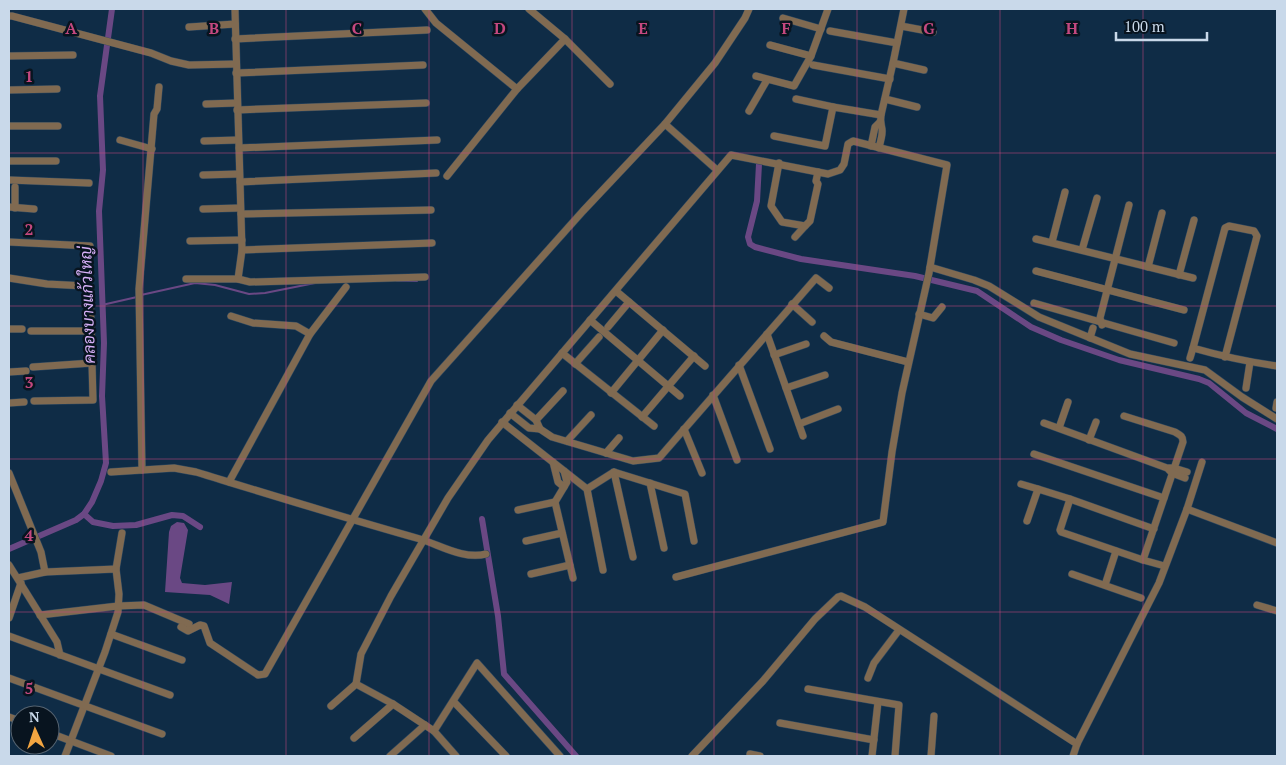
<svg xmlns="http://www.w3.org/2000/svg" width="1286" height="765" font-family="'PT Serif',Sarabun,serif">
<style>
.water{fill:#6a4884}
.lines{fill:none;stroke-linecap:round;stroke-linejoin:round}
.stream{stroke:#6a4884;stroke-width:2}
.canal{stroke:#6a4884;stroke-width:6}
.minor-casing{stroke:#2d4860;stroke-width:8}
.minor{stroke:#806a51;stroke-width:7}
.grid{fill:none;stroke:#c4487f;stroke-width:1;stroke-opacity:0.55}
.labels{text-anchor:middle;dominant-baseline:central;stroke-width:5;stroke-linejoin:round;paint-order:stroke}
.water-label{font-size:16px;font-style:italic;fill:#d7b0f7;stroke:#08141f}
.grid-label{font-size:16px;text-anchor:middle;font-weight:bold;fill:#c4487f;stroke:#08141f;stroke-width:5;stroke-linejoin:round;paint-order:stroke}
</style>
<rect width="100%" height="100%" fill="#0f2c46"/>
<!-- water -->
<path class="water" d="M 177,522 L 184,523 L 188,530 L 180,578 L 182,583 L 205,585 L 232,582 L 229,604 L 210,595 L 165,592 L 169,532 L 171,526 Z"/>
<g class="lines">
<!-- stream -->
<g class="stream">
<path d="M 397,281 L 417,281"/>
<path d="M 141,295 L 195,283 L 215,285 L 249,294 L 265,293 L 315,283"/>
<path d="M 102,305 L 137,297"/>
</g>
<!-- canal -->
<g class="canal">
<path d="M 759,164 L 757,201 L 748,237 L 750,244 L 755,247 L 801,259 L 915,276 L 977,291 L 1031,327 L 1061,340 L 1119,360 L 1199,379 L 1209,383 L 1246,413 L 1277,429"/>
<path d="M 84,514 L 93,522 L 113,526 L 136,525 L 172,515 L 183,516 L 200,527"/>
<path d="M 482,519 L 498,616 L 504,674 L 576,756"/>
<path d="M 9,549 L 76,520 L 84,514 L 92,502 L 101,481 L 106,463 L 102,396 L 104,343 L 99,211 L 103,170 L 100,96 L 112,9"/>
</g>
<defs>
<g id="minor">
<path d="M 425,9 L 436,23 L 517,89"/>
<path d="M 529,9 L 565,39 L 610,84"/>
<path d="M 9,16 L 12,16 L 151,53 L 171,61 L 189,65 L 236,64"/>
<path d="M 783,18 L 821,29"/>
<path d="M 901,26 L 933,32"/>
<path d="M 189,27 L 235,24"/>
<path d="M 830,31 L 897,43"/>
<path d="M 235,39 L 427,30"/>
<path d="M 770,45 L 811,56"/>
<path d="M 9,56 L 73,55"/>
<path d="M 893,63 L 924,70"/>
<path d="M 813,65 L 890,79"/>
<path d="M 236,73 L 423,65"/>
<path d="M 756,76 L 794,86 L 811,56 L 828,9"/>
<path d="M 9,90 L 57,89"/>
<path d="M 796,99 L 833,107"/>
<path d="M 885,99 L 917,107"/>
<path d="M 206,104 L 237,103"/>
<path d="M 237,110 L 426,103"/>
<path d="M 749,111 L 767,80"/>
<path d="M 665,124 L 717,170"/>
<path d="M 9,126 L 58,126"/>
<path d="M 774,136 L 825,146 L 833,107 L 881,115 L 893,63 L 904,9"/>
<path d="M 120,140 L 152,149"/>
<path d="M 204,141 L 238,140"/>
<path d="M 871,146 L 875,127 L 880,122"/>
<path d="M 239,148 L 437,140"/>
<path d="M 879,148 C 880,142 883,135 882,129 C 881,123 880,121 881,115"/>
<path d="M 9,161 L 56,161"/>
<path d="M 779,163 L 771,206 L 782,222 L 805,226 L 810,221 L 818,184 L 816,181 L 818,172"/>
<path d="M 203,175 L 239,174"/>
<path d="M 447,176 L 517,89 L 565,39"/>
<path d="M 9,180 L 89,183"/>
<path d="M 240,182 L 436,173"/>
<path d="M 9,207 L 34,209"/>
<path d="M 15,208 L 15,187"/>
<path d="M 203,209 L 240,208"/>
<path d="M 241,214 L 431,210"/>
<path d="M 795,237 L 805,226"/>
<path d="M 1036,239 L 1193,278"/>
<path d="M 190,241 L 242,240"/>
<path d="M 9,242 L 90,246"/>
<path d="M 1052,242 L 1065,192"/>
<path d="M 242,250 L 432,243"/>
<path d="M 1082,250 L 1097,198"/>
<path d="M 930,267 L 974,280 L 989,286 L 1039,317 L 1130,354 L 1205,370 L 1242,397 L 1277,419"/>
<path d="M 1148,267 L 1162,213"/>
<path d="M 1036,271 L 1184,310"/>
<path d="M 1179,275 L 1194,220"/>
<path d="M 9,278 L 47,284 L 86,286 L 90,289 L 93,400 L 34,401"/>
<path d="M 186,279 L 238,279 L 242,250 L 235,10"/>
<path d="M 238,279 L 250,282 L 425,277"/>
<path d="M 616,291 L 705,366"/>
<path d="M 1034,303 L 1174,343"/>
<path d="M 792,304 L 812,322"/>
<path d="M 919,314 L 933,318 L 942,307"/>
<path d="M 231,316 L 253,323 L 296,326 L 310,334"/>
<path d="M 590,320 L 680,396"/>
<path d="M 1102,325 L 1100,318 L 1129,205"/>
<path d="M 608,327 L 629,302"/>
<path d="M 9,329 L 22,329"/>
<path d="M 31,331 L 92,331"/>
<path d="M 767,334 L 803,436"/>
<path d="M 824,336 L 831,342 L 908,362"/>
<path d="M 1090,338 L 1093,328"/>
<path d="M 562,353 L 654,426"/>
<path d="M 774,355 L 806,344"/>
<path d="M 1225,357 L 1257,236 L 1254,231 L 1229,226 L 1225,228 L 1193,348 C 1221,356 1249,362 1277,366"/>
<path d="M 1190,358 L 1193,348"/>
<path d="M 575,364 L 599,337"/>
<path d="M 739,365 L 770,449"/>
<path d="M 33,367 L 92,363"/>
<path d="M 9,372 L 26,371"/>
<path d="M 786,388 L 825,375"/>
<path d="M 1246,388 L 1250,362"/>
<path d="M 611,393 L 663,330"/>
<path d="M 713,395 L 737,460"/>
<path d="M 9,403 L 24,402"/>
<path d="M 1276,408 L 1277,402"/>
<path d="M 510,413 L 529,428 L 540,429 L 536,420 L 517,405"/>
<path d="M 1124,416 L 1175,432 C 1180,435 1183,436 1183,442 L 1143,560 L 1061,532 L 1060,530 L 1070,499 L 1154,529"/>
<path d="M 642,417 L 694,356"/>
<path d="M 536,420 L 563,391"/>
<path d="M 502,422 L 587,489 L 603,570"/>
<path d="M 1044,423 L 1167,468 L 1174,468 L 1187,472"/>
<path d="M 799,424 L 838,409"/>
<path d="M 1059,428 L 1068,402"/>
<path d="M 540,429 L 552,437 L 633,461 L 659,458 L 816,278 L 829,288"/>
<path d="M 684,429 L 702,473"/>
<path d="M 1089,440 L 1096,422"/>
<path d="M 567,441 L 591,415"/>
<path d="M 606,453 L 619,438"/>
<path d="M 1034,454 L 1164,498"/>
<path d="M 553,462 L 558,482 L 564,487 L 567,482 L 564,471"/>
<path d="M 142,470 L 139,289 L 154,114 L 157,109 L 159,87"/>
<path d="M 1169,470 L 1172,473 L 1185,478"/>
<path d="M 111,472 L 174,468 L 196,472 C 271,495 345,518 420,539 C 440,545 464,560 486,554"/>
<path d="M 614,472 L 633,557"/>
<path d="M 9,473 L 41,552 L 45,572 L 116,569 L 119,594 L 118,612 L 105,652 L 65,756"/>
<path d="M 229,482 L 310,334 L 346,287"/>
<path d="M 650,483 L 664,548"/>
<path d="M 1021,484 L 1038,489"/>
<path d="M 564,487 L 555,502 L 573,578"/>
<path d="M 587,489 L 614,472 L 685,494 L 694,541"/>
<path d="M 1187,509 L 1277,543"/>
<path d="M 518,510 L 555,502"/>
<path d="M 1027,521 L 1038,489 L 1070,499"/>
<path d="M 526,541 L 562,533"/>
<path d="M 1143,560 L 1161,565"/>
<path d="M 9,565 L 57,642 L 60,655"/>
<path d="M 116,569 L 122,533"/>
<path d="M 531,574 L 570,565"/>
<path d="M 1072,574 L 1141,598"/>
<path d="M 18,578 L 45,572"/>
<path d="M 1105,585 L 1116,551"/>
<path d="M 1257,605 L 1277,611"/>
<path d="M 40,615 L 118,606 L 144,605 L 189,624"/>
<path d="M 9,618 L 21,583"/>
<path d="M 181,627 L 188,631 L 200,625 L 204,626 L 210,643 L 258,675 L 265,674 L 431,381 L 583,211 L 665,124 L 715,63 L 745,18 L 749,9"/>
<path d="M 111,634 L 182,660"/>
<path d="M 9,636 L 170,695"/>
<path d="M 9,678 L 162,734"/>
<path d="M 868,678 L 874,663 L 899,630"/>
<path d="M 808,689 L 899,705 L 895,756"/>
<path d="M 454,702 L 506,756"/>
<path d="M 331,706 L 356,684"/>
<path d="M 9,717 L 20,721"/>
<path d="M 780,723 L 874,740"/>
<path d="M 434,731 L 456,756"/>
<path d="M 50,733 L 111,756"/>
<path d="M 354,738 L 393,704"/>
<path d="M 750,754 L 760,756"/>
<path d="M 390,756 L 425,725"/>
<path d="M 560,756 L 477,663 L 434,731 L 393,704 L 356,684 L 361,654 L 391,596 L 448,498 L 488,440 L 731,155 L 828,174 L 840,170 L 844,164 L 848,144 L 853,141 L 947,165 L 929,273 L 902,393 L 892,452 L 883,522 L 676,577"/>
<path d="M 692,756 L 763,681 L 815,619 L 838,597 L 841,596 L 865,607 L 1077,744"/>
<path d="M 872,756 L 878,702"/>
<path d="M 931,756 L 934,716"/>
<path d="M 1073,756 L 1077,744 L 1159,583 L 1187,509 L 1202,462"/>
</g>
</defs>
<!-- minor casing -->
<use href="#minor" class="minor-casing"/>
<!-- minor -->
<use href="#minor" class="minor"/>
</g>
<!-- grid -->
<path class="grid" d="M 143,9 L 143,756M 286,9 L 286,756M 429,9 L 429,756M 572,9 L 572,756M 714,9 L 714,756M 857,9 L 857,756M 1000,9 L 1000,756M 1143,9 L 1143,756M 9,153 L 1277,153M 9,306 L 1277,306M 9,459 L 1277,459M 9,612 L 1277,612"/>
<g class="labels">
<!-- water labels -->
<g class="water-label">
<text transform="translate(87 305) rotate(-92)">คลองบางแก้วใหญ่</text>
</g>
</g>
<g class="grid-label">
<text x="71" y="34">A</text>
<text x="214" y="34">B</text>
<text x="357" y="34">C</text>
<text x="500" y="34">D</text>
<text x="643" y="34">E</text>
<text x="786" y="34">F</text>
<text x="929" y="34">G</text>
<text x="1072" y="34">H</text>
<text x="29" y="82">1</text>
<text x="29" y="235">2</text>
<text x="29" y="388">3</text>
<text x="29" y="541">4</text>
<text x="29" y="694">5</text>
</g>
<!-- border -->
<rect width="1286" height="765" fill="none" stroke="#c9d9ea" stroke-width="20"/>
<!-- north arrow -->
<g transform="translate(35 730) rotate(357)"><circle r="24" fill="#08141f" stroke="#556370"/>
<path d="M0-4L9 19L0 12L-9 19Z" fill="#f2a541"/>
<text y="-8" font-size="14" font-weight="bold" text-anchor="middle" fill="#c9d9ea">N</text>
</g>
<!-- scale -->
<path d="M1116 32v8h91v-8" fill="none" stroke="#c9d9ea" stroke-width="2.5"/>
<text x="1124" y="32" font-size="15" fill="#c9d9ea" stroke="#08141f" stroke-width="4" paint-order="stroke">100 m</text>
</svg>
